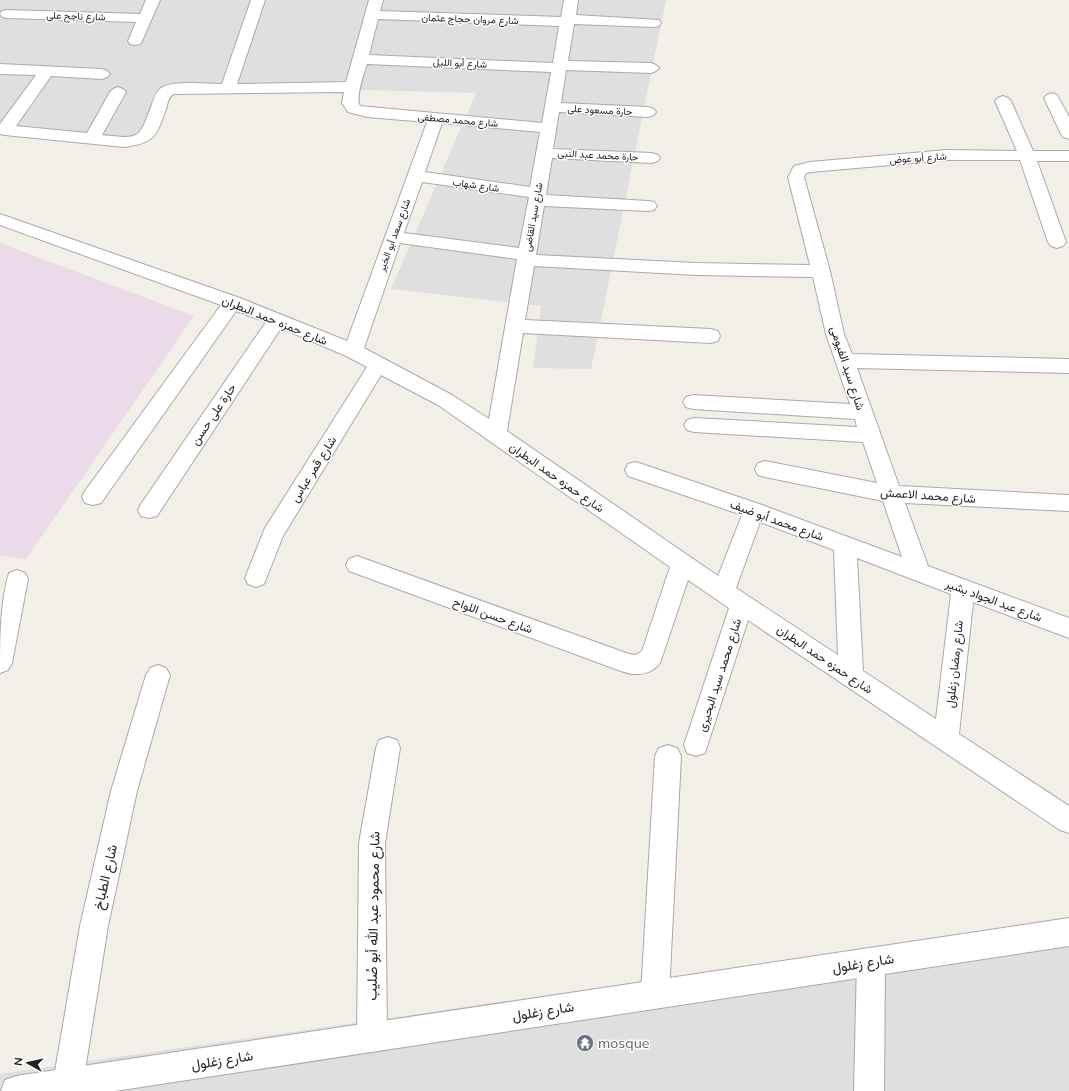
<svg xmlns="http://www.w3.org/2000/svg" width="1069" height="1091" font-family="Mulish,Vazirmatn,sans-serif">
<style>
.residential{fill:#e0dfdf}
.industrial{fill:#ebdbe8}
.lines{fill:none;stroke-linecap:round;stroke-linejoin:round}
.minor-casing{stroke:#a9a9a9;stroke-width:2}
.tertiary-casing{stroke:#a9a9a9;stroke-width:2}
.minor{fill:#fff;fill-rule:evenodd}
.tertiary{fill:#fff;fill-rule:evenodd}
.labels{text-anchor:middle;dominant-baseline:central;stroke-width:3;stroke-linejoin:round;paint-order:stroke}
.far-street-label{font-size:10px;fill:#222;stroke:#fff}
.street-label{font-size:12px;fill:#222;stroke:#fff}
.near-street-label{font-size:14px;fill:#222;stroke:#fff}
.near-worship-label{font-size:14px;fill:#5b616d;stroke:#fff;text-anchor:start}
</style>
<rect width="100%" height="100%" fill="#f2efe9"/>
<!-- residential -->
<g class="residential">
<path d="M 0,0 L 666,0 L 591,369 L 533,368 L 541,306 L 391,289 L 476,93 L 181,85 L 142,140 L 0,128 Z"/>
<path d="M 1069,920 L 1069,1091 L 0,1091 L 0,1074 Z"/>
</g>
<!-- industrial -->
<path class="industrial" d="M 0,243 L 194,316 L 26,559 L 0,556 Z"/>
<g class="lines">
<defs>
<g id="minor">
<path d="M 146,0 L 160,0 L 142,41 L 140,44 L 135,45 L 130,44 L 128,41 L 136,22 L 7,18 L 2,17 L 0,14 L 2,11 L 7,10 L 140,14 Z"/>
<path d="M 251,0 L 265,0 L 237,84 L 346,82 L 369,0 L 383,0 L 380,11 L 561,17 L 564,0 L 578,0 L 576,15 L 659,20 L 661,23 L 659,26 L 654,27 L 574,24 L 568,61 L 651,63 L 656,65 L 659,68 L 656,71 L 651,73 L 566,70 L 561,103 L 648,107 L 654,109 L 656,112 L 654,115 L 648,117 L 559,112 L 553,149 L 652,153 L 658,155 L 660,158 L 658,161 L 652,163 L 552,158 L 546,195 L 648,201 L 654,202 L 657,206 L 654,210 L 648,211 L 544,206 L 536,255 L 696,263 L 810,265 L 788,177 L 794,166 L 810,162 L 947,150 L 1017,151 L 995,101 L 998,98 L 1003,96 L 1008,98 L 1011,101 L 1033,151 L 1069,151 L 1069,161 L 1037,161 L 1066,242 L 1063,246 L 1057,248 L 1051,246 L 1048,242 L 1020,160 L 947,160 L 811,172 L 806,173 L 804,177 L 830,271 L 844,334 L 852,354 L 1069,359 L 1069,373 L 857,368 L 899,486 L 1069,495 L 1069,511 L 905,503 L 928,566 L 1069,618 L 1069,638 L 973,602 L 959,734 L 1069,806 L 1069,833 L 1060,830 L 748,620 L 705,753 L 696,756 L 687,753 L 684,745 L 729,608 L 688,580 L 660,663 C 650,676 635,676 621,671 L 349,571 L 346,565 L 349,559 L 357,556 L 629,654 L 636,655 L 642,651 L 670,567 L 438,405 L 381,375 L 283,536 L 264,584 L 256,587 L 248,584 L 245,578 L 265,528 L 367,367 L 346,356 L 281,328 L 157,516 L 149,518 L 141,516 L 138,510 L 141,504 L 266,322 L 236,311 L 101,503 L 93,505 L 85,503 L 82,497 L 85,491 L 221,305 L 0,225 L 0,214 L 240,298 L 347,341 L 427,122 L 367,117 L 348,112 L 342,103 L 344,92 L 174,94 C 169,96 168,101 167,106 C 157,135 156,143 124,147 L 5,135 L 0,134 L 0,124 L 36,75 L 0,74 L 0,64 L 102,69 L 107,71 L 110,74 L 107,77 L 102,79 L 51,76 L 16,126 L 87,133 L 110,92 L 113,89 L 118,87 L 123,89 L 126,92 L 102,135 C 140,139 139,140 152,104 C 154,98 156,92 161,88 C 172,80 207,84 222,84 ZM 378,19 L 559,26 L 553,63 L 369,55 ZM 367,64 L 551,72 L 542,123 L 360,106 C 355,98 364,73 367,64 ZM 442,123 L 540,132 L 530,187 L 425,172 ZM 422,182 L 529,197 L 519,248 L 404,233 ZM 400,243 L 517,259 L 489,419 L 452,395 L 364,348 ZM 534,266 L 696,275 L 813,277 L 826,334 L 850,404 L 693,395 L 686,397 L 683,402 L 686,407 L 693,409 L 855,419 L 857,427 L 694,418 L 687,420 L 684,425 L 687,430 L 694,432 L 863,442 L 877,483 L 765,461 L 758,463 L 755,469 L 758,475 L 765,477 L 883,501 L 902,557 L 762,505 L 642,464 L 635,462 L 628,464 L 625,470 L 628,476 L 742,515 L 718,576 L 507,431 L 523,333 L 711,343 L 718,341 L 720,336 L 718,331 L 711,329 L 525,320 ZM 760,522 L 834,550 L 838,655 L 736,588 ZM 857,558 L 951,594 L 936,719 L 863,671 Z"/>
<path d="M 1052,93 L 1057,95 L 1069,117 L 1069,139 L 1063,137 L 1061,134 L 1044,98 L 1047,95 Z"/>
<path d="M 17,570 L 25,573 L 28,579 L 12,663 L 8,670 L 0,673 C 0,641 0,602 9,573 Z"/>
<path d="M 158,665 L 166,668 L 170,675 L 137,791 L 108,926 L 83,1083 L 80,1091 L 56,1091 L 53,1083 L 80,926 L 111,791 L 146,675 L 150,668 Z"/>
<path d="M 388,737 L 397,740 L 400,748 L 385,843 L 387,1037 L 382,1047 L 372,1052 L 362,1047 L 357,1037 L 359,843 L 376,748 L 379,740 Z"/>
<path d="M 668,745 L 677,748 L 681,756 L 669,994 L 665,1004 L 655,1008 L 645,1004 L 641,994 L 655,756 L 659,748 Z"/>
<path d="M 871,948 L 881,952 L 885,962 L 884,1091 L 854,1091 L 857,962 L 861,952 Z"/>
</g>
<path id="tertiary" d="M 1069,918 L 1069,946 L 115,1091 L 1,1091 L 5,1080 L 16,1076 Z"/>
</defs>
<!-- minor casing -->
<use href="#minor" class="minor-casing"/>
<!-- tertiary casing -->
<use href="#tertiary" class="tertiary-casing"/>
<!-- minor -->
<use href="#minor" class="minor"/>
<!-- tertiary -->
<use href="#tertiary" class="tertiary"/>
</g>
<!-- icons -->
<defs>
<symbol id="temple-disc" viewBox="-11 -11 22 22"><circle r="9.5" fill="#6b7280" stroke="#fff"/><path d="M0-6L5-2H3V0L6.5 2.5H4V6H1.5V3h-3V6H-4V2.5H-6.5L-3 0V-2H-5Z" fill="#fff"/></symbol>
</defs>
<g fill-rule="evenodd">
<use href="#temple-disc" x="575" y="1033" width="20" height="20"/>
</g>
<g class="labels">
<!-- far-street labels -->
<g class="far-street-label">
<text transform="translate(76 16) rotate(2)">شارع ناجح على</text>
<text transform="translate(470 19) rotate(2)">شارع مروان حجاج عثمان</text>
<text transform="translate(460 63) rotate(3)">شارع أبو الليل</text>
<text transform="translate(600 110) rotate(3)">حارة مسعود على</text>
<text transform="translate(458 120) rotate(5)">شارع محمد مصطفى</text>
<text transform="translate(598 155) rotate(3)">حارة محمد عبد النبى</text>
<text transform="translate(918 158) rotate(-4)">شارع أبو عوض</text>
<text transform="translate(476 185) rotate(8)">شارع شهاب</text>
<text transform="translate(533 217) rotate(-80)">شارع سيد القاضى</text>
<text transform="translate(394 235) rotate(-70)">شارع سعد أبو الخير</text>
</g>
<!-- street labels -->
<g class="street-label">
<text transform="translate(275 320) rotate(22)">شارع حمزه حمد البطران</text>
<text transform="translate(848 368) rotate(72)">شارع سيد الفيومى</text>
<text transform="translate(213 414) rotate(-56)">حارة على حسن</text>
<text transform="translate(313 469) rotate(-58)">شارع قمر عباس</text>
<text transform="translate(557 477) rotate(35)">شارع حمزه حمد البطران</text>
<text transform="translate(928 495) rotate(4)">شارع محمد الاعمش</text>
<text transform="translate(777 520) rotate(20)">شارع محمد أبو ضيف</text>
<text transform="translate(994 600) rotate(20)">شارع عبد الجواد بشير</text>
<text transform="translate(493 615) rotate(20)">شارع حسن اللواح</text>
<text transform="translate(825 659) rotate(34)">شارع حمزه حمد البطران</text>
<text transform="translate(954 664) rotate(-84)">شارع رمضان زغلول</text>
<text transform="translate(719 675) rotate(-72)">شارع محمد سيد البحيرى</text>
</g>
<!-- near-street labels -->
<g class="near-street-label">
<text transform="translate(105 877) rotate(-77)">شارع الطباخ</text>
<text transform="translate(373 916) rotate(-89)">شارع محمود عبد الله أبو صُليب</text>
<text transform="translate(863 963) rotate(-9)">شارع زغلول</text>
<text transform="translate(543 1011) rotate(-9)">شارع زغلول</text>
<text transform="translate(222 1060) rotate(-9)">شارع زغلول</text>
</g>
<!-- near-worship labels -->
<g class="near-worship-label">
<text x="598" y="1043">mosque</text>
</g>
</g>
<!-- north arrow -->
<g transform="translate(28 1063) rotate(278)" stroke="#ffffff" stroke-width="3" paint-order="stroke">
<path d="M0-3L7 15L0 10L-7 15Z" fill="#222222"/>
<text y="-6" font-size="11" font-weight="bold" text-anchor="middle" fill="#222222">N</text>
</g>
</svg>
